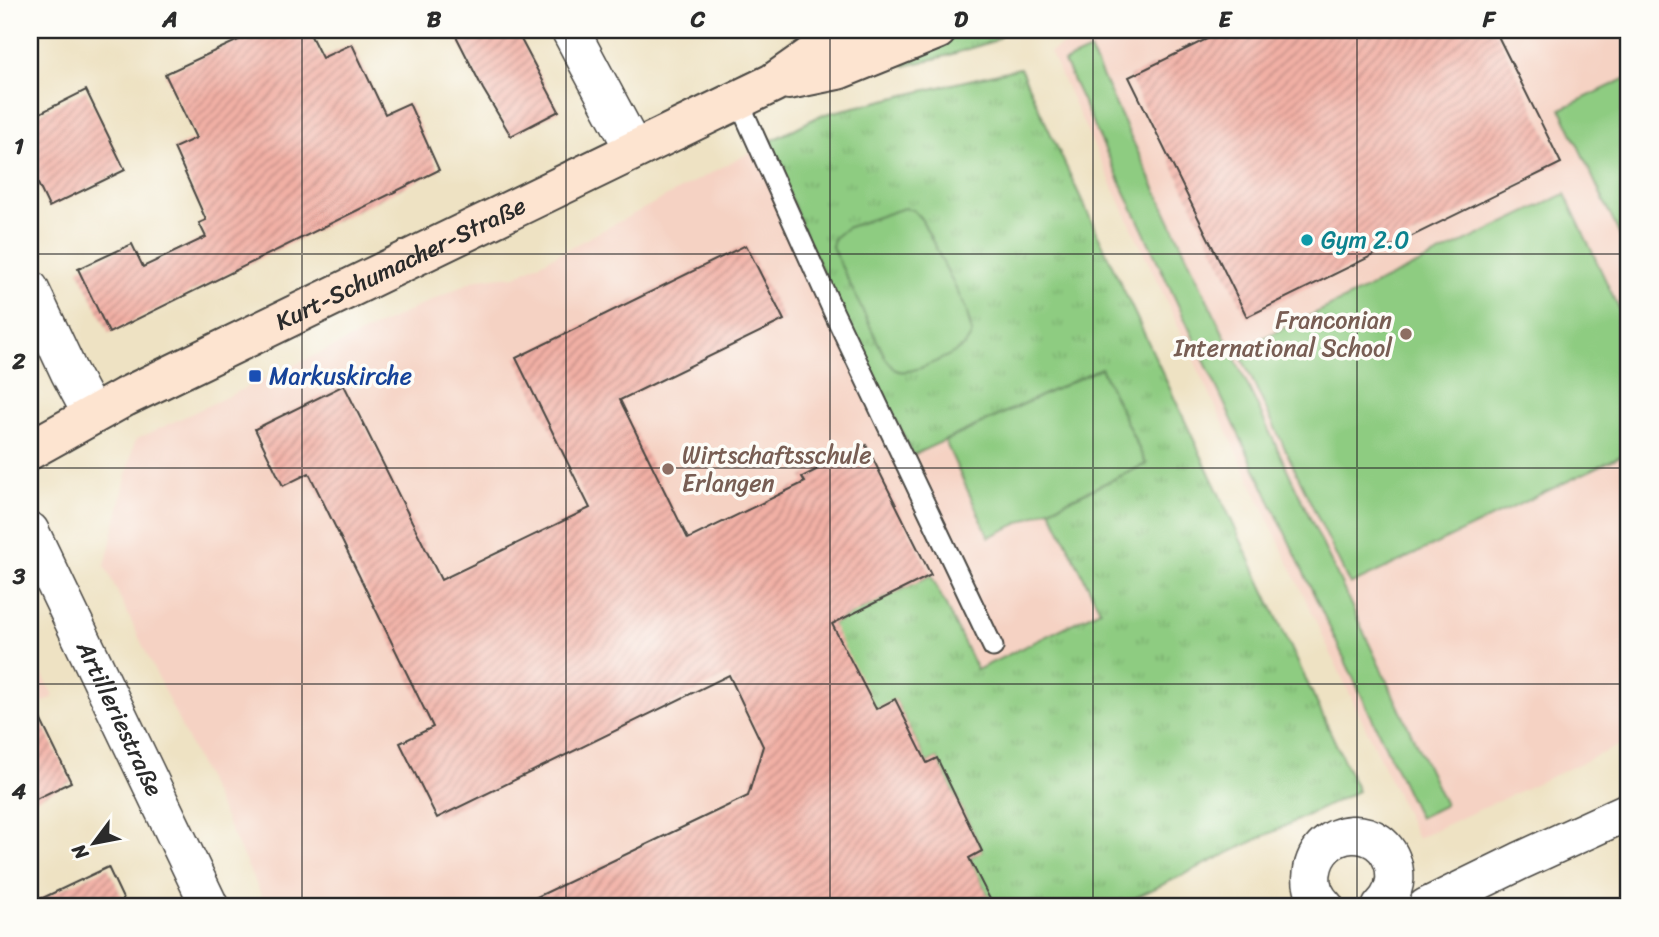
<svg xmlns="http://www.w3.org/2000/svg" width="1659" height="937" font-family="Sriracha,sans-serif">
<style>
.built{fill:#f5d2c3}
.grass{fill:url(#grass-tufts);stroke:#5c7c56;stroke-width:2;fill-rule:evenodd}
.pitch{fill:#8ecc81;stroke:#5c7c56;stroke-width:2}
.building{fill:url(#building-hatch)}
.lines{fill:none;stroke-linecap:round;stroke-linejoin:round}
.lane-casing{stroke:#484642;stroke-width:23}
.street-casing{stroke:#484642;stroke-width:40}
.secondary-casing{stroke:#484642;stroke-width:42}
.lane{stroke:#fff;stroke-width:19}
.street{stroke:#fff;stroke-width:37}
.secondary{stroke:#fde4d0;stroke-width:38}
.grid{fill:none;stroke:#2b2b2b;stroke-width:2;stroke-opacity:0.55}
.culture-dot{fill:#0f9aa8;stroke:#fdfcf7;stroke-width:2.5}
.education-dot{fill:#8d6e63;stroke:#fdfcf7;stroke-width:2.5}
.transit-dot{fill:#1a4fb4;stroke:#fdfcf7;stroke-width:2.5}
.labels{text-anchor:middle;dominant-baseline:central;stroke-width:7;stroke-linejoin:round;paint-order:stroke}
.culture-label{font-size:24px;fill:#0d838f;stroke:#fdfcf7;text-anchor:start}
.street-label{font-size:24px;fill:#2b2b2b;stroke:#fdfcf7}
.education-label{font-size:24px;fill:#785e54;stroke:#fdfcf7;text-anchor:end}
.transit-label{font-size:24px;fill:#164399;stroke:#fdfcf7;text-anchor:start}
.neatline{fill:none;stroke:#2b2b2b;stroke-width:2.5}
.grid-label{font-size:23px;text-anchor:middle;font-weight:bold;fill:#2b2b2b}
</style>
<defs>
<pattern id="grass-tufts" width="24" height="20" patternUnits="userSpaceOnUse" patternTransform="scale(1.75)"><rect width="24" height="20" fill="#8ecc81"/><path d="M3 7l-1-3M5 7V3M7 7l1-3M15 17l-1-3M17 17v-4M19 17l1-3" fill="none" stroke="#7baf70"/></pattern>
<pattern id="building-hatch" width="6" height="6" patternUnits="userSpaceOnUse" patternTransform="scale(1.75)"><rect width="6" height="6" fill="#f2b0a5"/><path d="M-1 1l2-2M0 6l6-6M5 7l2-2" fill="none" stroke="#c48f87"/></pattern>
</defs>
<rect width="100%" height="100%" fill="#fdfcf7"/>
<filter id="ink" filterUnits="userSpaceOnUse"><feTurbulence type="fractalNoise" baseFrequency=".0143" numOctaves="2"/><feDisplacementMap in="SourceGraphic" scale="14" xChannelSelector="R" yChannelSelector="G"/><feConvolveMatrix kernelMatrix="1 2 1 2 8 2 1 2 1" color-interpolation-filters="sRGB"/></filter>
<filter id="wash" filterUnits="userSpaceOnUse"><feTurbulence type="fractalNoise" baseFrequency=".00686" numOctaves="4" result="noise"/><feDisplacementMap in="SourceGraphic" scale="28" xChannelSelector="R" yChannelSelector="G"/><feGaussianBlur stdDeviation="1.57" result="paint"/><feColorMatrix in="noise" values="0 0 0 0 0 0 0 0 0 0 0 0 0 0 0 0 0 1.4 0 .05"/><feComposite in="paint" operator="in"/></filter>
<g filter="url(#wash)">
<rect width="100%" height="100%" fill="#eee2c3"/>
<!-- built -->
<g class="built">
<path d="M 1090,30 L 1629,30 L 1629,741 L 1417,838 L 1050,52 Z"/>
<path d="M 821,115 L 1358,791 L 1116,907 L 267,907 L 105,566 L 135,440 L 477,279 L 516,276 Z"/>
<path d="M 30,651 L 54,697 L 30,709 Z"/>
</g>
<!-- grass -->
<g class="grass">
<path d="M 969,30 L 1003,30 L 1000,36 L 994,41 L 946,56 L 905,66 L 903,59 Z"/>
<path d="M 1020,68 L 1358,791 L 1116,907 L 994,907 L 969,858 L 982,851 L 937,758 L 927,763 L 895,700 L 817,738 L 776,652 L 931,575 L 977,670 L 1100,610 L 1050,509 L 1146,464 L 1101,368 L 913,455 L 808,242 L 769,142 L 821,115 ZM 904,208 L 917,214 L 922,220 L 965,309 L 971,326 L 924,367 L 905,372 L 885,357 L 832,246 Z"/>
</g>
<!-- pitch -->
<g class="pitch">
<path d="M 1090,50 L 1445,805 L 1419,818 L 1064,62 Z"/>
<path d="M 1629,77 L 1629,255 L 1561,109 Z"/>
<path d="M 1565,194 L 1629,330 L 1629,452 L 1350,585 L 1238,350 Z"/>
<path d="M 904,208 L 913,210 L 922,220 L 966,309 L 972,333 C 970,339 967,343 963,347 C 951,355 909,377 896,370 C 892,367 888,361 885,357 L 832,247 L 834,238 L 846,228 Z"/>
<path d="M 1101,368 L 1146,464 L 989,537 L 945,441 Z"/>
</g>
<g id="blocks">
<!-- building -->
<g class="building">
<path d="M 260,30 L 308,30 L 322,58 L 352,44 L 385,114 L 409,103 L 439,170 L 109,333 L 78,269 L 132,244 L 143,267 L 206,237 L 199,223 L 206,220 L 174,148 L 196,138 L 165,74 Z"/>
<path d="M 453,30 L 516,30 L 559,111 L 511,136 L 483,89 Z"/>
<path d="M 1225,30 L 1495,30 L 1561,163 L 1247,317 L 1129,77 Z"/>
<path d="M 86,90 L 125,170 L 49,207 L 30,167 L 30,118 Z"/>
<path d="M 746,245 L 784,320 L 620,400 L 688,539 L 805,482 L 802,477 L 866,445 L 931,575 L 832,624 L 876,709 L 895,699 L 927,763 L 937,758 L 982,851 L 969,858 L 994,907 L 516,907 L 748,796 L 763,746 L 729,675 L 437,818 L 400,743 L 433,727 L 309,473 L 283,486 L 255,429 L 344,385 L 441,580 L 590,508 L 516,358 Z"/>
<path d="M 30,698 L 71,782 L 30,802 Z"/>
<path d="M 108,867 L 127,907 L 30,907 L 30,904 Z"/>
</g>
</g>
</g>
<g filter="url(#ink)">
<use href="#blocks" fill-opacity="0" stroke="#484642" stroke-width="2"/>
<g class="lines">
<defs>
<path id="lane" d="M 738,100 L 834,313 L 993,647"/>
<g id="street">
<path d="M 570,30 L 634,150"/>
<path d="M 30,289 L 69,372 L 92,415"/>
<path id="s1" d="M 30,531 L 210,907"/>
<path d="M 1325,907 C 1316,898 1310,886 1312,873 C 1318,825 1384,820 1394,868 C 1397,883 1392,896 1381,907"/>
<path d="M 1426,907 L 1520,861 L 1629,811"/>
</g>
<g id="secondary">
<path d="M 789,80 L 838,70 L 937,30"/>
<path id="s2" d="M 30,450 L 125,397 L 773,83 L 827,45 L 858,30"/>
</g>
</defs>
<!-- lane casing -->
<use href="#lane" class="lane-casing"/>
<!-- street casing -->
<use href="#street" class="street-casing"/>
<!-- secondary casing -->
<use href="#secondary" class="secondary-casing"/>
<!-- lane -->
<use href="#lane" class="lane"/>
<!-- street -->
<use href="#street" class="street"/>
<!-- secondary -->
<use href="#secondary" class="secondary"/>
</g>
</g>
<!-- grid -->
<path class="grid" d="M 302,30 L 302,907M 566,30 L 566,907M 830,30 L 830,907M 1093,30 L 1093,907M 1357,30 L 1357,907M 30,254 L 1629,254M 30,468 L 1629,468M 30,684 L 1629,684"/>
<!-- markers -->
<circle class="culture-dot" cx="1307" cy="240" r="7"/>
<g class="education-dot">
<circle cx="1406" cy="334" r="7"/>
<circle cx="668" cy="469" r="7"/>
</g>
<rect class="transit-dot" x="248" y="369" width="14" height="14" rx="3.5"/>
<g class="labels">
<!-- culture labels -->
<g class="culture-label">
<text x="1321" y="240">Gym 2.0</text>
</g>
<!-- street labels -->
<g class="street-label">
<text stroke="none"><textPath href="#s2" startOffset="415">Kurt-Schumacher-Straße</textPath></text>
<text stroke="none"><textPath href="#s1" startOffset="208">Artilleriestraße</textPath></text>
</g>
<!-- education labels -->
<g class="education-label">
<text x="1392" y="320">Franconian<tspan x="1392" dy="28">International School</tspan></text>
<text x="682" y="455" text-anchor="start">Wirtschaftsschule<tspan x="682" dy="28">Erlangen</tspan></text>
</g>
<!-- transit labels -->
<g class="transit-label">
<text x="269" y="376">Markuskirche</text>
</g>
</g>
<!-- margin -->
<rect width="1659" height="937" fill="none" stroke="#fdfcf7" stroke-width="77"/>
<!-- north arrow -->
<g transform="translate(94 843) rotate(238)" stroke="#fdfcf7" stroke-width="5" paint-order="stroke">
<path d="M0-5L12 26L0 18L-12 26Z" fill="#2b2b2b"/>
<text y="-10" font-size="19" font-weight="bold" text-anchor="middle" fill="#2b2b2b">N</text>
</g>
<rect x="38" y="38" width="1582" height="860" class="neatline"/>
<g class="grid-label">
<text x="170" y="27">A</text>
<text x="434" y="27">B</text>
<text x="698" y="27">C</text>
<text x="961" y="27">D</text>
<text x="1225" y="27">E</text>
<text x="1489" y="27">F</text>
<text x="19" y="154">1</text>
<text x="19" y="369">2</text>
<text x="19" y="584">3</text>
<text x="19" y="799">4</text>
</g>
</svg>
